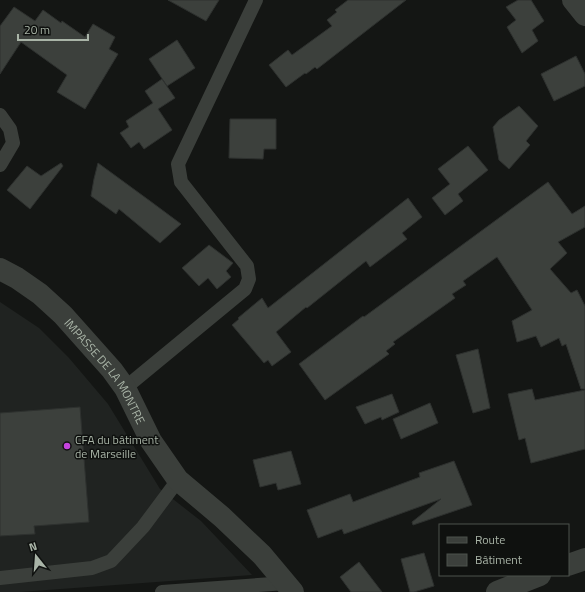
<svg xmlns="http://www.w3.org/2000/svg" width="585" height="592" font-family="'Titillium Web',sans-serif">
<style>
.built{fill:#202321}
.building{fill:#3c403c;stroke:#2e312f}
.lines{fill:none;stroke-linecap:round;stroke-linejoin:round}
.lane{stroke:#3b3f3b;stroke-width:14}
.street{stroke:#3b3f3b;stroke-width:22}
.poi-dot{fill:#c543de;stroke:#0f110f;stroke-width:1.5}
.labels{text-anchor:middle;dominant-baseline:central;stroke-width:3;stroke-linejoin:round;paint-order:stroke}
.street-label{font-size:12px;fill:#a9b4a7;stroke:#0f110f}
.poi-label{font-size:12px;fill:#a9b4a7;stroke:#0f110f;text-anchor:start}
</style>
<rect width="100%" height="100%" fill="#141614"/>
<!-- built -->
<path class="built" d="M 0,302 L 39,328 L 69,358 L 108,404 L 160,489 L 201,521 L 252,575 L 20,592 L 0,592 Z"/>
<!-- building -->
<g class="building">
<path d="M 168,0 L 219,0 L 206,21 Z"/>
<path d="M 348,0 L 406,0 L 317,69 L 315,67 L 306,74 L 305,73 L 286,87 L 269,65 L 288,50 L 292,55 L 332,26 L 327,20 L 337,12 L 335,10 Z"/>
<path d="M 518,0 L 531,0 L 544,21 L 532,30 L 538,41 L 522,53 L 507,27 L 516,20 L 506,7 Z"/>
<path d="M 14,7 L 35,21 L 43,10 L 61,23 L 62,21 L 85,37 L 93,24 L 115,37 L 109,49 L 118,54 L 85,109 L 57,92 L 67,75 L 21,42 L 0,74 L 0,26 Z"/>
<path d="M 177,40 L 195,68 L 167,86 L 149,59 Z"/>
<path d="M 576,56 L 585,74 L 585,86 L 554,101 L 541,74 Z"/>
<path d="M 162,79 L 175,98 L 158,109 L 172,130 L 144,149 L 139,142 L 131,148 L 120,133 L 129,127 L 126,121 L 153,103 L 145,91 Z"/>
<path d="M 519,106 L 538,126 L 526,141 L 530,145 L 509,169 L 499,160 L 493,127 L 499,120 Z"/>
<path d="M 230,119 L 276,119 L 276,149 L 264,149 L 263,159 L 229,158 Z"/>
<path d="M 468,146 L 488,170 L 458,194 L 463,201 L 445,215 L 432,198 L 450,184 L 438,169 Z"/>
<path d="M 61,163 L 63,166 L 30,209 L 7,190 L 27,166 L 41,176 Z"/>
<path d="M 98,163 L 150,201 L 181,224 L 160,243 L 119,209 L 116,214 L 91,196 L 94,179 Z"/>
<path d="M 548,182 L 572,214 L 585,206 L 585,227 L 558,242 L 567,253 L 550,269 L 571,293 L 577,290 L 585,306 L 585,389 L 581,389 L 566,344 L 562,346 L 559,338 L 541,347 L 536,336 L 517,342 L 512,321 L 532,310 L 497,257 L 463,281 L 466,285 L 452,294 L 455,298 L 393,342 L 395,344 L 386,351 L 389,354 L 325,400 L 299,364 L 363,316 L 364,317 Z"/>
<path d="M 408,198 L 422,217 L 402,233 L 407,239 L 370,267 L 366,261 L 307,308 L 306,307 L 276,332 L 291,352 L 272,366 L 268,360 L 264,363 L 232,325 L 239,319 L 238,318 L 262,298 L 268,308 Z"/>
<path d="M 209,245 L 233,263 L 226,271 L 231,277 L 217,289 L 208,278 L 199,286 L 182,268 Z"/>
<path d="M 478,349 L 490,408 L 473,413 L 456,355 Z"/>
<path d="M 532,389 L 535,400 L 585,390 L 585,449 L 531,463 L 525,438 L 519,440 L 508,394 Z"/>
<path d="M 392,394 L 399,412 L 382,420 L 381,417 L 365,424 L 356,407 Z"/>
<path d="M 430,403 L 438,423 L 401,439 L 393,419 Z"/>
<path d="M 80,407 L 89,522 L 34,526 L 35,534 L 0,536 L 0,413 Z"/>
<path d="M 291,451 L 301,484 L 278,490 L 276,483 L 260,487 L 253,460 Z"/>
<path d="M 454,461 L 472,505 L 413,525 L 412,522 L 441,499 L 344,534 L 342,529 L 318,538 L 307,510 L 350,494 L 353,502 L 420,477 L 419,473 Z"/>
<path d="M 424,553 L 434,586 L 414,592 L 410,592 L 401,559 Z"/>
<path d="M 359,562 L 382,592 L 351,592 L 340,577 Z"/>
</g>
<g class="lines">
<!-- lane -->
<g class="lane">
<path d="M 0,115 L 10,129 L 13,143 L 0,165"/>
<path d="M 125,388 L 245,289 L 249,279 L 247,266 L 181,182 L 178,164 L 256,0"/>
<path d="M 0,578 L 92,568 L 111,561 L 143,527 L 178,480"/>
<path d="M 162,592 L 286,583"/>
</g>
<!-- street -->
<g class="street">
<path d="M 573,0 L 585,15"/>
<path id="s1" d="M 0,269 L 17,278 L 40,294 L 63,315 L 112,370 L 125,388 L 151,441 L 178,480 L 222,517 L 262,555 L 293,592"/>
<path d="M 568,565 L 585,559"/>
<path d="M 497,592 L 540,575"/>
</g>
</g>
<!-- markers -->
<circle class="poi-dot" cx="67" cy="446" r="4"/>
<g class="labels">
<!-- street labels -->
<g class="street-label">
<text stroke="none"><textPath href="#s1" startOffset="149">IMPASSE DE LA MONTRE</textPath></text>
</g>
<!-- poi labels -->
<g class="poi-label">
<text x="75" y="439">CFA du bâtiment<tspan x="75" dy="14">de Marseille</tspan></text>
</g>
</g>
<!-- legend -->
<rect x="439" y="524" width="130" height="52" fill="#0f110f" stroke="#4d524c"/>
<rect x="447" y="537" width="20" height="6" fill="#3b3f3b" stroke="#4d524c"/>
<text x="475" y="544" font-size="12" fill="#a9b4a7">Route</text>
<rect x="447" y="554" width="20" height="12" fill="#3c403c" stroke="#4d524c"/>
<text x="475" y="564" font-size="12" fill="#a9b4a7">Bâtiment</text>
<!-- north arrow -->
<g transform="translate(36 556) rotate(343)" stroke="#0f110f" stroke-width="3" paint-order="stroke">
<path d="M0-3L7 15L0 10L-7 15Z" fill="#a9b4a7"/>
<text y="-6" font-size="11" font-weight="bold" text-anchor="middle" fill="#a9b4a7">N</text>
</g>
<!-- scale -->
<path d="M18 34v6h70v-6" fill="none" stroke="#a9b4a7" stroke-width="2"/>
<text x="24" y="34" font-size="12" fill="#a9b4a7" stroke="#0f110f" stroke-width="3" paint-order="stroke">20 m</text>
</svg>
